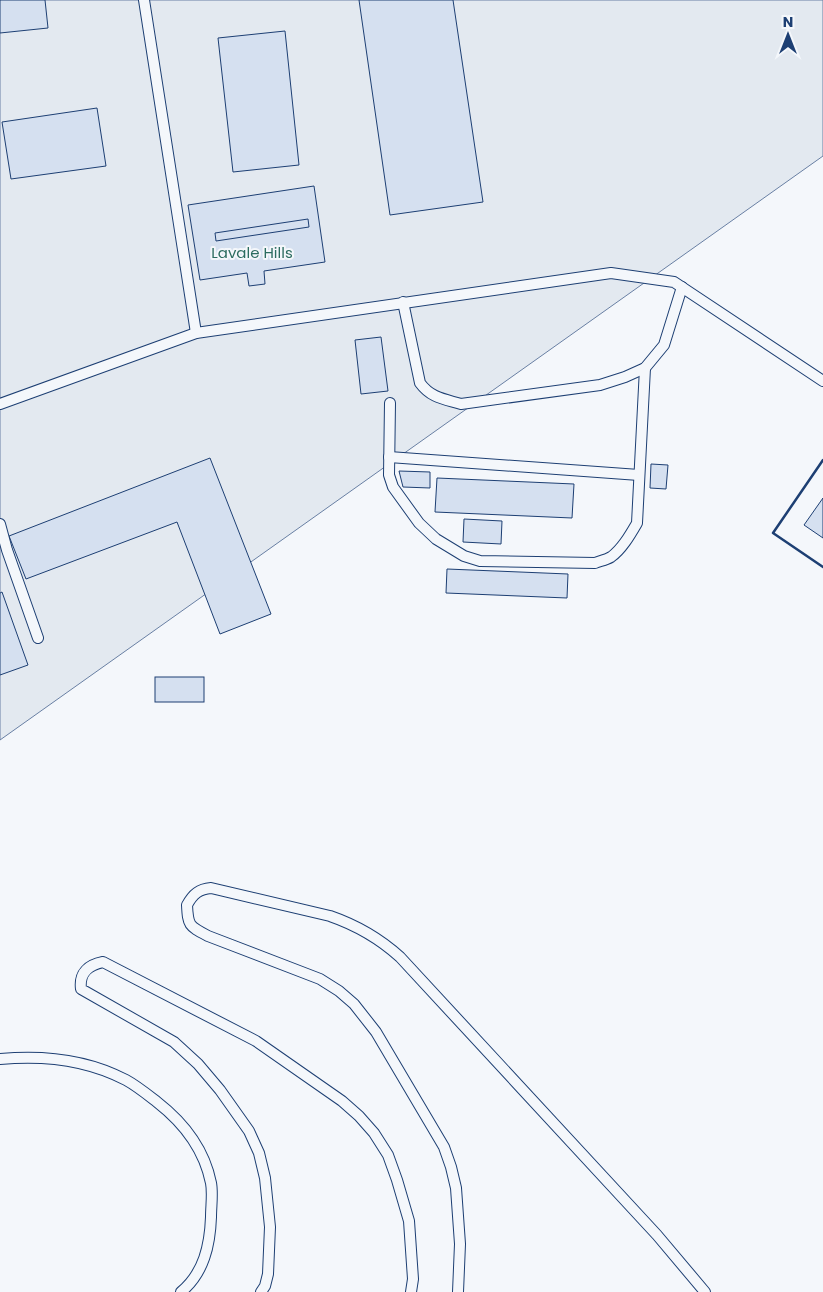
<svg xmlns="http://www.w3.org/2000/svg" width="823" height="1292" font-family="Poppins,sans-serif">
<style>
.green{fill:#e3e9f0;stroke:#687fa3}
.building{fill:#d5e0f0;stroke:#1d3f73}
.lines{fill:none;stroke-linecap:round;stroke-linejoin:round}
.lane-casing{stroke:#1d3f73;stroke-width:12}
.lane{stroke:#f4f7fb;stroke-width:10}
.wall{stroke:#1d3f73;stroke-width:2.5}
.labels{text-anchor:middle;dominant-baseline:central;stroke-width:4;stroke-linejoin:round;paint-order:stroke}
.park-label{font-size:15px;fill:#2c6c60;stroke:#f4f7fb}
</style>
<rect width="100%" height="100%" fill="#f4f7fb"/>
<!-- green -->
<path class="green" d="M 0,0 L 823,0 L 823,156 L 0,740 Z"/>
<!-- building -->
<g class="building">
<path d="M 0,0 L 45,0 L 48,28 L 0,33 Z"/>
<path d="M 359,0 L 453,0 L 483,202 L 390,215 Z"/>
<path d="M 285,31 L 299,165 L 233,172 L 218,38 Z"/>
<path d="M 97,108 L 106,166 L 11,179 L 2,122 Z"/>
<path d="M 314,186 L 325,262 L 264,271 L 265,284 L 249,286 L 247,273 L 200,280 L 188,205 Z"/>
<path d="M 308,219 L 309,227 L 216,241 L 215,233 Z"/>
<path d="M 381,337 L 388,391 L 361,394 L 355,340 Z"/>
<path d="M 210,458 L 271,614 L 220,634 L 177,522 L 26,579 L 9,536 Z"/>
<path d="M 651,464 L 668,465 L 666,489 L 650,488 Z"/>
<path d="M 399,471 L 430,472 L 430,488 L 403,487 Z"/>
<path d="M 437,478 L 574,484 L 572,518 L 435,512 Z"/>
<path d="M 823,498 L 823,538 L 804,525 Z"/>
<path d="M 464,519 L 502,521 L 501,544 L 463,542 Z"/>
<path d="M 447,569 L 568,574 L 567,598 L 446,593 Z"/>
<path d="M 2,592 L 28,665 L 0,675 L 0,593 Z"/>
<rect x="155" y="677" width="49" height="25"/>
</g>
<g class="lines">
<defs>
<g id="lane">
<path d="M 144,0 L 196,333"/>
<path d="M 403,302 L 420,383 C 431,398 444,399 461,404 L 600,385 L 625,377 L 645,368 L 664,345 L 682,287"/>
<path d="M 390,403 L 389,475 L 393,487 L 419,523 L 436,539 L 464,556 L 480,561 L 595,563 C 600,561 606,560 611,557 C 622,549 630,535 637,523 L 645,368"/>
<path d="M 0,404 L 196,333 L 611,273 L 674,282 L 823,381"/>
<path d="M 389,457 L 639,475"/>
<path d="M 0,524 L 7,550 L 38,638"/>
<path d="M 0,1059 C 43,1055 88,1060 126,1080 C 137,1086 148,1095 157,1102 C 184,1123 204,1148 211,1183 C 213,1193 211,1206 211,1217 C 210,1245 204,1273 181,1292"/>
<path d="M 261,1292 L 265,1286 L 268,1274 L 270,1227 L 265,1178 L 259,1153 L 249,1131 L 220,1090 L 198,1064 L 174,1042 L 81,989 C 79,973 88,965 103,962 L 256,1041 L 342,1101 L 359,1116 L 374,1133 L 388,1155 L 397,1180 L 409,1221 L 413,1279 L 411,1292"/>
<path d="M 458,1292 L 460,1244 L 456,1188 L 451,1167 L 444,1147 L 376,1032 L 354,1004 L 339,991 L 320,979 L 208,936 C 189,926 188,926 187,905 C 193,894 199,889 211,888 L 330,916 C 356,925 379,938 400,957 L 657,1235 L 705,1292"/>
</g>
</defs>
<!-- lane casing -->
<use href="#lane" class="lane-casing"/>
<!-- lane -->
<use href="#lane" class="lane"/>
<!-- wall -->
<path class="wall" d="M 823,460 L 773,533 L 823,567"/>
</g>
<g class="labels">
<!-- park labels -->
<g class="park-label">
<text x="252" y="252">Lavale Hills</text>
</g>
</g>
<!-- north arrow -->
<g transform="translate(788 35)" stroke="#f4f7fb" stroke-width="4" paint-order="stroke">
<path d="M0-4L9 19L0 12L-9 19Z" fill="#1d3f73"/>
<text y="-8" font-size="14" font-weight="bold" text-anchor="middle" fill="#1d3f73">N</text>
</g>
</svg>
